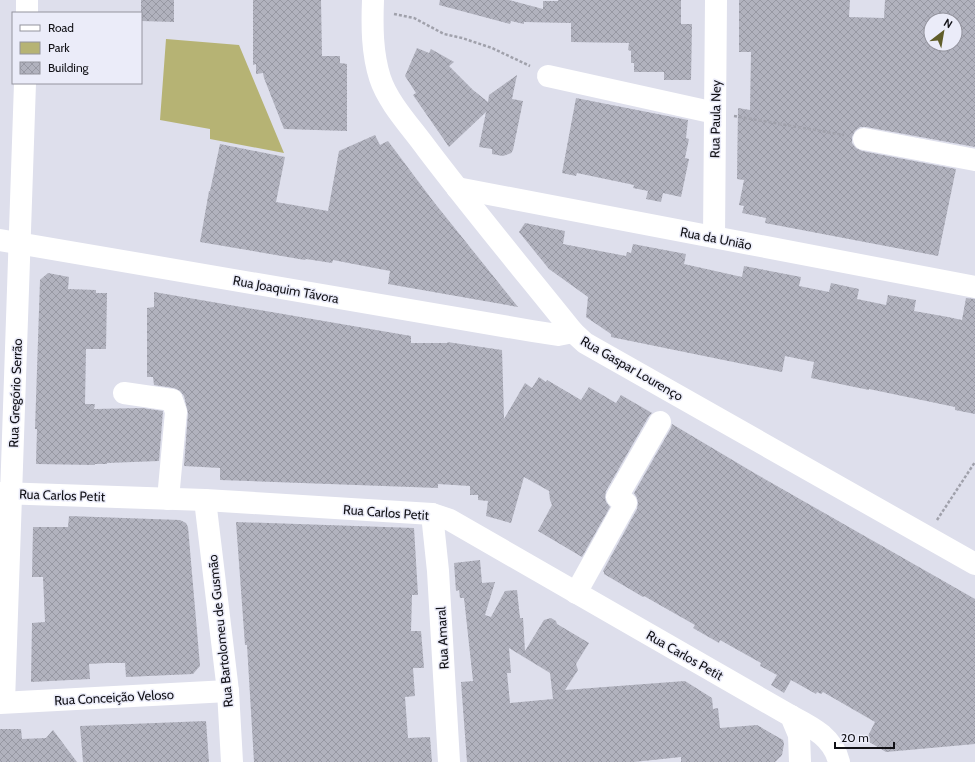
<svg xmlns="http://www.w3.org/2000/svg" width="975" height="762" font-family="Cabin,sans-serif">
<style>
.green{fill:#b6b374}
.building{fill:url(#building-cross-hatch);fill-rule:evenodd}
.lines{fill:none;stroke-linecap:round;stroke-linejoin:round}
.path{stroke:#a0a1ab;stroke-width:2.5;stroke-dasharray:3 2;stroke-linecap:butt}
.minor{stroke:#fff;stroke-width:22}
.labels{text-anchor:middle;dominant-baseline:central;stroke-width:3;stroke-linejoin:round;paint-order:stroke}
.street-label{font-size:13px;fill:#111116;stroke:#ebecf9}
</style>
<defs>
<pattern id="building-cross-hatch" width="8" height="8" patternUnits="userSpaceOnUse"><rect width="8" height="8" fill="#b1b2be"/><path d="M0 0l8 8M0 8l8-8" fill="none" stroke="#9798a3"/></pattern>
</defs>
<rect width="100%" height="100%" fill="#dedfec"/>
<!-- green -->
<path class="green" d="M 166,39 L 239,45 L 284,153 L 210,139 L 210,129 L 160,120 Z"/>
<!-- building -->
<g class="building">
<path d="M 141,0 L 174,0 L 174,22 L 141,21 Z"/>
<path d="M 253,0 L 321,0 L 322,56 L 340,56 L 340,63 L 347,64 L 347,131 L 284,129 L 264,78 L 263,73 L 256,74 L 256,64 L 253,65 Z"/>
<path d="M 440,0 L 509,0 L 543,9 L 543,1 L 558,1 L 558,0 L 681,0 L 681,24 L 692,24 L 691,80 L 664,80 L 664,72 L 634,72 L 634,63 L 631,63 L 631,51 L 628,50 L 629,43 L 571,42 L 571,23 L 524,22 L 524,24 L 511,21 L 510,24 L 439,5 Z"/>
<path d="M 739,0 L 850,0 L 849,17 L 884,18 L 885,0 L 975,0 L 975,147 L 866,127 L 860,127 L 855,131 L 852,137 L 852,143 L 856,148 L 862,151 L 956,169 L 938,256 L 765,223 L 766,218 L 742,213 L 744,206 L 739,205 L 744,180 L 737,179 L 738,108 L 750,110 L 751,52 L 739,52 ZM 931,20 L 955,20 L 955,44 L 931,44 Z"/>
<path d="M 417,48 L 429,53 L 431,49 L 454,62 L 449,66 L 473,90 L 488,102 L 489,95 L 517,75 L 512,99 L 523,101 L 513,150 L 511,153 L 503,156 L 492,154 L 492,149 L 479,147 L 486,112 L 449,147 L 413,95 L 416,93 L 405,76 Z"/>
<path d="M 576,98 L 688,120 L 686,138 L 689,139 L 685,158 L 689,159 L 681,197 L 663,193 L 661,202 L 646,199 L 648,191 L 633,188 L 634,185 L 577,173 L 576,176 L 562,173 Z"/>
<path d="M 375,135 L 380,145 L 388,141 L 433,201 L 518,307 L 388,284 L 390,271 L 333,260 L 332,263 L 306,259 L 305,260 L 200,242 L 209,191 L 210,191 L 220,144 L 285,157 L 276,202 L 328,211 L 339,151 Z"/>
<path d="M 525,223 L 565,231 L 563,244 L 626,256 L 627,252 L 631,253 L 633,244 L 686,254 L 684,264 L 742,277 L 744,266 L 801,277 L 799,286 L 829,292 L 831,283 L 859,289 L 857,299 L 886,305 L 888,295 L 916,300 L 914,311 L 948,317 L 962,320 L 966,298 L 975,299 L 975,414 L 955,410 L 955,407 L 869,389 L 869,390 L 811,378 L 814,362 L 785,356 L 782,372 L 611,337 L 611,334 L 586,317 L 588,297 L 549,269 L 519,232 Z"/>
<path d="M 48,273 L 69,277 L 68,289 L 96,290 L 96,293 L 107,293 L 106,349 L 86,349 L 85,404 L 95,404 L 94,409 L 142,408 L 163,411 L 159,461 L 107,463 L 107,464 L 95,464 L 95,465 L 36,464 L 37,429 L 35,429 L 40,280 Z"/>
<path d="M 154,292 L 411,336 L 411,343 L 448,343 L 447,342 L 502,350 L 504,419 L 525,383 L 532,388 L 539,377 L 546,382 L 547,380 L 581,400 L 589,387 L 616,403 L 621,395 L 652,413 L 649,416 L 606,491 L 605,497 L 606,502 L 610,507 L 582,557 L 538,531 L 552,505 L 550,500 L 549,491 L 524,477 L 511,523 L 486,516 L 488,501 L 478,500 L 478,495 L 470,495 L 470,486 L 438,484 L 438,488 L 220,480 L 220,468 L 184,466 L 188,413 L 184,396 L 180,391 L 174,388 L 154,385 L 153,377 L 147,377 L 147,308 L 154,307 Z"/>
<path d="M 672,424 L 756,474 L 975,599 L 975,744 L 886,752 L 866,740 L 875,722 L 823,692 L 821,694 L 817,692 L 816,694 L 791,680 L 784,693 L 771,685 L 777,675 L 760,666 L 761,663 L 720,640 L 719,643 L 693,628 L 695,625 L 644,596 L 643,597 L 604,574 L 604,572 L 603,571 L 637,509 L 638,503 L 637,498 L 634,493 L 671,428 Z"/>
<path d="M 69,516 L 180,520 L 186,523 L 188,527 L 200,666 L 193,674 L 126,677 L 125,663 L 107,663 L 89,664 L 90,679 L 31,682 L 32,623 L 45,622 L 43,577 L 32,577 L 33,527 L 68,527 Z"/>
<path d="M 236,522 L 414,528 L 418,595 L 412,595 L 411,631 L 421,631 L 424,668 L 413,668 L 415,696 L 405,697 L 408,738 L 430,737 L 432,762 L 254,762 L 247,645 L 245,645 Z"/>
<path d="M 480,560 L 482,583 L 495,582 L 485,615 L 491,617 L 505,591 L 517,590 L 520,618 L 523,618 L 525,651 L 544,620 L 551,618 L 556,621 L 557,624 L 589,643 L 576,664 L 578,670 L 565,690 L 685,681 L 712,698 L 713,709 L 718,708 L 720,728 L 757,725 L 783,740 L 784,744 L 782,755 L 775,762 L 681,762 L 681,757 L 634,762 L 467,762 L 461,682 L 473,681 L 464,598 L 460,598 L 459,590 L 456,591 L 454,563 ZM 509,648 L 550,673 L 553,699 L 510,703 L 507,673 L 511,673 Z"/>
<path d="M 206,721 L 209,762 L 83,762 L 80,726 Z"/>
<path d="M 0,729 L 21,729 L 22,739 L 46,738 L 53,730 L 77,762 L 0,762 Z"/>
</g>
<g class="lines">
<!-- path -->
<g class="path">
<path d="M 394,14 L 414,18 L 444,34 L 462,38 L 492,48 L 530,66"/>
<path d="M 734,116 L 844,135"/>
<path d="M 937,520 L 975,462"/>
</g>
<!-- minor -->
<g class="minor">
<path d="M 373,0 C 372,26 372,53 380,78 C 388,103 412,128 427,149 C 474,211 524,271 573,332 L 585,343 L 975,564"/>
<path d="M 27,13 L 27,0"/>
<path d="M 548,76 L 715,113"/>
<path d="M 864,139 L 975,160"/>
<path d="M 457,188 L 975,287"/>
<path d="M 714,237 L 716,0"/>
<path d="M 0,240 L 532,331 L 558,335 L 573,332"/>
<path d="M 124,393 L 172,400 L 176,412 L 168,499"/>
<path d="M 0,493 L 205,500 L 432,514 L 450,520 L 791,716 L 799,735 L 800,762"/>
<path d="M 205,500 L 228,691 L 232,762"/>
<path d="M 432,514 L 438,571 L 449,762"/>
<path d="M 576,593 L 626,503 L 617,497 L 660,422"/>
<path d="M 4,702 L 25,83"/>
<path d="M 0,703 L 228,691"/>
<path d="M 791,716 C 812,727 833,737 839,762"/>
</g>
</g>
<g class="labels">
<!-- street labels -->
<g class="street-label">
<text transform="translate(715 119) rotate(-89)">Rua Paula Ney</text>
<text transform="translate(716 238) rotate(11)">Rua da União</text>
<text transform="translate(286 289) rotate(10)">Rua Joaquim Távora</text>
<text transform="translate(632 368) rotate(30)">Rua Gaspar Lourenço</text>
<text transform="translate(15 393) rotate(-88)">Rua Gregório Serrão</text>
<text transform="translate(62 495) rotate(2)">Rua Carlos Petit</text>
<text transform="translate(386 512) rotate(4)">Rua Carlos Petit</text>
<text transform="translate(220 631) rotate(-96)">Rua Bartolomeu de Gusmão</text>
<text transform="translate(442 638) rotate(-93)">Rua Amaral</text>
<text transform="translate(685 655) rotate(30)">Rua Carlos Petit</text>
<text transform="translate(114 697) rotate(-3)">Rua Conceição Veloso</text>
</g>
</g>
<!-- legend -->
<rect x="12" y="12" width="130" height="72" fill="#ebecf9" stroke="#94949e"/>
<rect x="20" y="25" width="20" height="6" fill="#ffffff" stroke="#94949e"/>
<text x="48" y="32" font-size="12" fill="#111116">Road</text>
<rect x="20" y="42" width="20" height="12" fill="#b6b374" stroke="#94949e"/>
<text x="48" y="52" font-size="12" fill="#111116">Park</text>
<rect x="20" y="62" width="20" height="12" fill="url(#building-cross-hatch)" stroke="#94949e"/>
<text x="48" y="72" font-size="12" fill="#111116">Building</text>
<!-- north arrow -->
<g transform="translate(943 32) rotate(31)"><circle r="19" fill="#ebecf9" stroke="#94949e"/>
<path d="M0-3L7 15L0 10L-7 15Z" fill="#605d2a"/>
<text y="-6" font-size="11" font-weight="bold" text-anchor="middle" fill="#111116">N</text>
</g>
<!-- scale -->
<path d="M835 742v6h59v-6" fill="none" stroke="#111116" stroke-width="2"/>
<text x="841" y="742" font-size="12" fill="#111116" stroke="#ebecf9" stroke-width="3" paint-order="stroke">20 m</text>
</svg>
